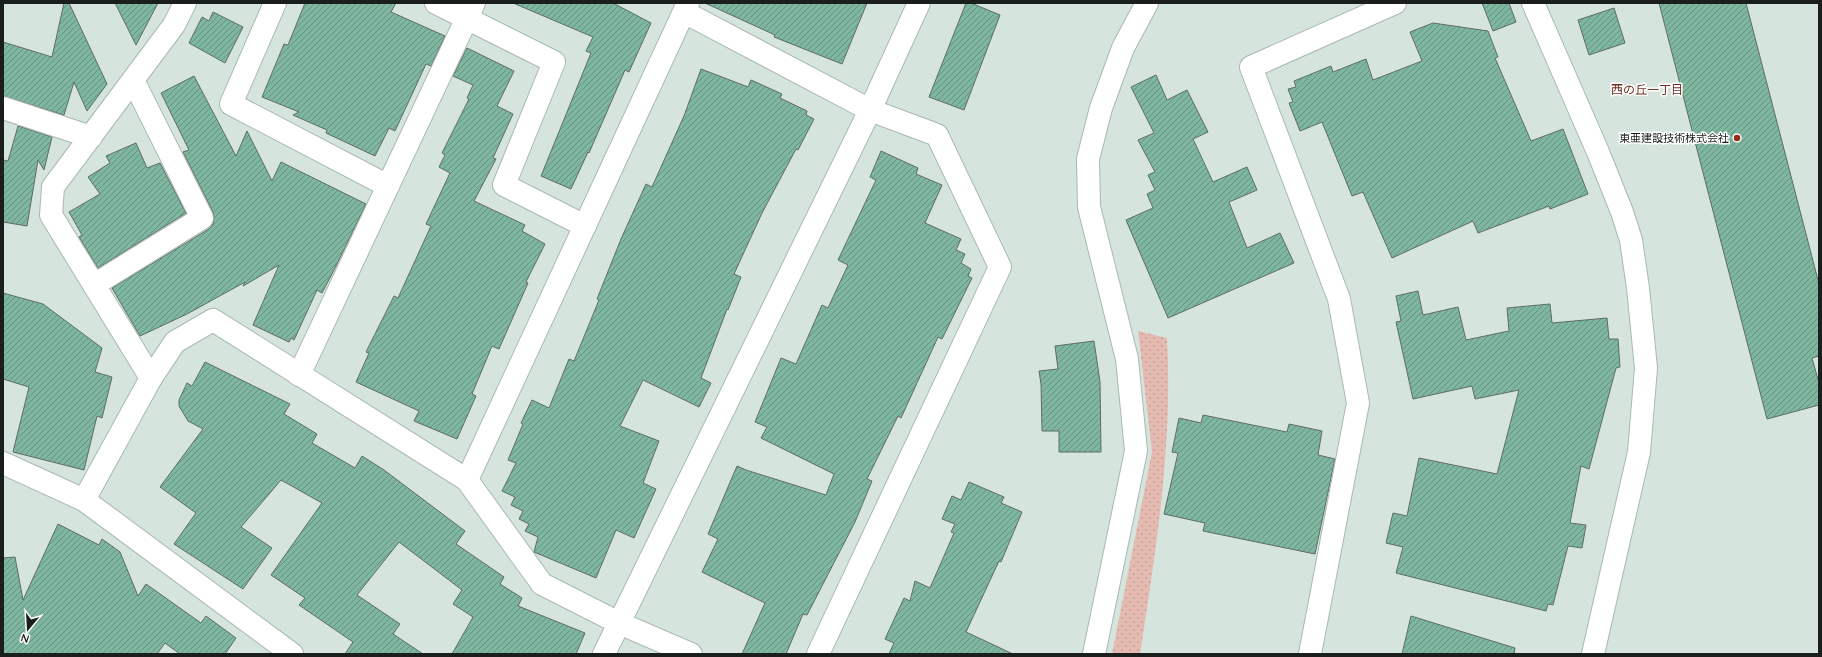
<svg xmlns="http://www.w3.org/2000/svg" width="1822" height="657" font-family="Quicksand,'Noto Sans JP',sans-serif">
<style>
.grass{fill:url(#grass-dots)}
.building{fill:url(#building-hatch);stroke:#5e6c66}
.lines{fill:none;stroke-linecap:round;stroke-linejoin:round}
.minor-casing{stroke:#a9b9b2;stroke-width:24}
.tertiary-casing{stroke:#a9b9b2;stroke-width:24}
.minor{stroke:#fff;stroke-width:22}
.tertiary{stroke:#fff;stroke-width:22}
.poi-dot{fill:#962c1b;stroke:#fff;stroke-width:1.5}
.labels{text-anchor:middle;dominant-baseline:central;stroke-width:3;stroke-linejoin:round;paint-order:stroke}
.poi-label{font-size:11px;fill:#1a1f1d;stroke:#fff;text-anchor:end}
.neighbourhood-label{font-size:12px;fill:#712d21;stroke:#fff}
</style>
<defs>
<pattern id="grass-dots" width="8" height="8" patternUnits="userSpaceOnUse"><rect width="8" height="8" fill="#e5bab1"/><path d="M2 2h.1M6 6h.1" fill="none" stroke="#c49f98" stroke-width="1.8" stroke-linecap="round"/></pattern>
<pattern id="building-hatch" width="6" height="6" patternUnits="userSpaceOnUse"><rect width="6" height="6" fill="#7fb69f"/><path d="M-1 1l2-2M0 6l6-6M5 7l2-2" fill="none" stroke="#679381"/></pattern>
</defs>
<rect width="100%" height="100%" fill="#d5e5de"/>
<!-- grass -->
<path class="grass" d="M 1138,331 L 1167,338 C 1173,444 1156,550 1140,654 L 1112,654 L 1152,452 Z"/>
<!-- building -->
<g class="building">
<path d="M 64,3 L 69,3 L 107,84 L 87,111 L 74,82 L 64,115 L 3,96 L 3,42 L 52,57 Z"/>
<path d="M 115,3 L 158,3 L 136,45 Z"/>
<path d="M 305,3 L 396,3 L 391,12 L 445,36 L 431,66 L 426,64 L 395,131 L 389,128 L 375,156 L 326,133 L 327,130 L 293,115 L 299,112 L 262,97 L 284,44 L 288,45 Z"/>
<path d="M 513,3 L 613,3 L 651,23 L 629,72 L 625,70 L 589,153 L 588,152 L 571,189 L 541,176 L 591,53 L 586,51 L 593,37 Z"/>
<path d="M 705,3 L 867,3 L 842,64 L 774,37 L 775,35 Z"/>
<path d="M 966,3 L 971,3 L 1000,15 L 964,110 L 929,97 Z"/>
<path d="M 1482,3 L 1509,3 L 1516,22 L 1493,31 Z"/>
<path d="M 1659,3 L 1746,3 L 1819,284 L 1819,356 L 1812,358 L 1819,383 L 1819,405 L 1767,419 Z"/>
<path d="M 1614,8 L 1625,43 L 1589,55 L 1578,20 Z"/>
<path d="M 213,12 L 243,27 L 225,63 L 189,43 L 202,17 L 209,21 Z"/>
<path d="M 1433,23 L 1488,31 L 1498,57 L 1495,58 L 1531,141 L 1563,129 L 1588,194 L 1550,209 L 1549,206 L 1478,233 L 1473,221 L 1392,258 L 1363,192 L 1352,196 L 1322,122 L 1300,131 L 1289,103 L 1293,102 L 1288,89 L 1296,87 L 1294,81 L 1331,66 L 1333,72 L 1366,59 L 1373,80 L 1422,61 L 1410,32 Z"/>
<path d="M 467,48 L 514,71 L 497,106 L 513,114 L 493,158 L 496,159 L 474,201 L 525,225 L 522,231 L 545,244 L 526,282 L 528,283 L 499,349 L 492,346 L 472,394 L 476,396 L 457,439 L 414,421 L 419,411 L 356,382 L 369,353 L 366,352 L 394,296 L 398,298 L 431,226 L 426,224 L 450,173 L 439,167 L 445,155 L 442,153 L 469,99 L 467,98 L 473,85 L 453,76 Z"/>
<path d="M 701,69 L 748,87 L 751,80 L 782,94 L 780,98 L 807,111 L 806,115 L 814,119 L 798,150 L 796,149 L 762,213 L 734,274 L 741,277 L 728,310 L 727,309 L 701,378 L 711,383 L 699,407 L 643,380 L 620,426 L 659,441 L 643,483 L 656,489 L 634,538 L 616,530 L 596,578 L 534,552 L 538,537 L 525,531 L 529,524 L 519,519 L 523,511 L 511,505 L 515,497 L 502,491 L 516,463 L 508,460 L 523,424 L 521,423 L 532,400 L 549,408 L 569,359 L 574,361 L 599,300 L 597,299 L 621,239 L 646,184 L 652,187 L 684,116 Z"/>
<path d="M 1156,75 L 1167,100 L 1187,90 L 1208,132 L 1193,139 L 1213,182 L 1247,167 L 1257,190 L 1229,202 L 1247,248 L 1280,233 L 1294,263 L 1168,318 L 1126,220 L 1153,208 L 1147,194 L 1155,190 L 1148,175 L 1155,172 L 1138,140 L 1154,133 L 1131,87 Z"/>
<path d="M 194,76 L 236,156 L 247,131 L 272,181 L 281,162 L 366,204 L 334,270 L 322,293 L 317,290 L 294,340 L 291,338 L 289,342 L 253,325 L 279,265 L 243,286 L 245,282 L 187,314 L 140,336 L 112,288 L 209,229 L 213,224 L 214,218 L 213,212 L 183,152 L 189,150 L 161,93 Z"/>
<path d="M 18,126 L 52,137 L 44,170 L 38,160 L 27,226 L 3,222 L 3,160 L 8,161 Z"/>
<path d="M 136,143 L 147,168 L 160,163 L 186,213 L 98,268 L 79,237 L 82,235 L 69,212 L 100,194 L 88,177 L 110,163 L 106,156 Z"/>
<path d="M 881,151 L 918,168 L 916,174 L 942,185 L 925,223 L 961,239 L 956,250 L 965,254 L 961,263 L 971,269 L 968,276 L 972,278 L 942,339 L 938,337 L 901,418 L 898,416 L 867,479 L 872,481 L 855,522 L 807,615 L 803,614 L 786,654 L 742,654 L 765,603 L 702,572 L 718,539 L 708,534 L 737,466 L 746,470 L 826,495 L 834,474 L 761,438 L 767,427 L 755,422 L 781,358 L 796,364 L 822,305 L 828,308 L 848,265 L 838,260 L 876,180 L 870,177 Z"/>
<path d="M 1418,291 L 1423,315 L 1458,307 L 1466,340 L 1509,331 L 1507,308 L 1550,304 L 1552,323 L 1607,318 L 1609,339 L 1618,339 L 1620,367 L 1616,368 L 1589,469 L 1581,466 L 1570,523 L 1586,525 L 1582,548 L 1568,546 L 1553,605 L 1548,604 L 1546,611 L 1396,573 L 1403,547 L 1386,543 L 1393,513 L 1407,516 L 1419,458 L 1497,474 L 1519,390 L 1475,399 L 1472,386 L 1413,399 L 1396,322 L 1401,321 L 1396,296 Z"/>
<path d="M 3,293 L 43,304 L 102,348 L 95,372 L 112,377 L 102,418 L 97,416 L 84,470 L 13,452 L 29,387 L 3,379 Z"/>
<path d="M 1094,341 L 1100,382 L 1101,452 L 1059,452 L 1059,431 L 1042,431 L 1041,384 L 1039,371 L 1058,369 L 1055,346 Z"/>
<path d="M 205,362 L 290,404 L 284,414 L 317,434 L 312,443 L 355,468 L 362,456 L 384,470 L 465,531 L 456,544 L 504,577 L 500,584 L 522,598 L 518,606 L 585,633 L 576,654 L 452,654 L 473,617 L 453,604 L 462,590 L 399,542 L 357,595 L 400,624 L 393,634 L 423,654 L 345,654 L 353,642 L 299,605 L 305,598 L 271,575 L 322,503 L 281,480 L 241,527 L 272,548 L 243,589 L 174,544 L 196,513 L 160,487 L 203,429 L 188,421 L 179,406 L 179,400 L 187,383 L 192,386 Z"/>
<path d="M 1203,415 L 1287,432 L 1289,424 L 1322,431 L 1318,455 L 1335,459 L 1315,554 L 1203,531 L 1205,523 L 1164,514 L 1178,453 L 1172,452 L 1179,418 L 1201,423 Z"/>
<path d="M 969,482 L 1004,497 L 1001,503 L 1022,512 L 1001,562 L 999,561 L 966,632 L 1013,654 L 889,654 L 894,643 L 885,639 L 904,598 L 910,601 L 915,581 L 930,588 L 954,533 L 951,532 L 955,524 L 942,519 L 952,496 L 961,500 Z"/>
<path d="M 58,524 L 99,545 L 102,539 L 120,552 L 138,596 L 146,584 L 201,623 L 206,616 L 236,638 L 225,654 L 180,654 L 165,643 L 157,654 L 3,654 L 3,558 L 15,557 L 23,600 Z"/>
<path d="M 1411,616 L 1515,648 L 1514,654 L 1402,654 Z"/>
</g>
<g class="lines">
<defs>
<g id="minor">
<path d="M 275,3 L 231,104 L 388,186"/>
<path d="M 436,3 L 554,62 L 504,185 L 585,226"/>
<path d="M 688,3 L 467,480 L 542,584 L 619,623 L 691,654"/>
<path d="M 1533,3 L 1598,152 L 1622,212 L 1631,240 L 1638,288 L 1646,368 L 1639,452 L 1593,654"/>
<path d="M 684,12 L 870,110 L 937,135 L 1000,267 L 818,654"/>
<path d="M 3,108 L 91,137"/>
<path d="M 94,285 L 202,218 L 133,80"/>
<path d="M 299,375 L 474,3"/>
<path d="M 151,378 L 51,215 L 53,187 L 174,25 L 185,3"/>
<path d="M 3,463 L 84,500 L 292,654"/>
<path d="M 84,500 L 151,378 L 175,342 L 213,320 L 467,480"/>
<path d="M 1094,654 L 1136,451 L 1127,359 L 1089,207 L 1088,159 L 1101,108 L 1123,48 L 1147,3"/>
<path d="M 1310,654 L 1358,403 L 1339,299 L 1251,67 L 1395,3"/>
</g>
<path id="tertiary" d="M 604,654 L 870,110 L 919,3"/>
</defs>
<!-- minor casing -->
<use href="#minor" class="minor-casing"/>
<!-- tertiary casing -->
<use href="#tertiary" class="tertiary-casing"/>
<!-- minor -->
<use href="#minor" class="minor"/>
<!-- tertiary -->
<use href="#tertiary" class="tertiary"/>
</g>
<!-- markers -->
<circle class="poi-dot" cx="1737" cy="138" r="4"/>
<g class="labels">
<!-- poi labels -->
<g class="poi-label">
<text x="1729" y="138">東亜建設技術株式会社</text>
</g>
<!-- neighbourhood labels -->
<g class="neighbourhood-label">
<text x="1647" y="89">西の丘一丁目</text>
</g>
</g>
<!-- border -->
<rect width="1822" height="657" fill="none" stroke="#1a1f1d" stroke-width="8"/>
<!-- north arrow -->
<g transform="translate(28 629) rotate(198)" stroke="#ffffff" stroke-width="3" paint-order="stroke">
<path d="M0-3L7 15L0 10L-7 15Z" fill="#1a1f1d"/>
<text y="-6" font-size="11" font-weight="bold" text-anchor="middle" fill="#1a1f1d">N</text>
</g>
</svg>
